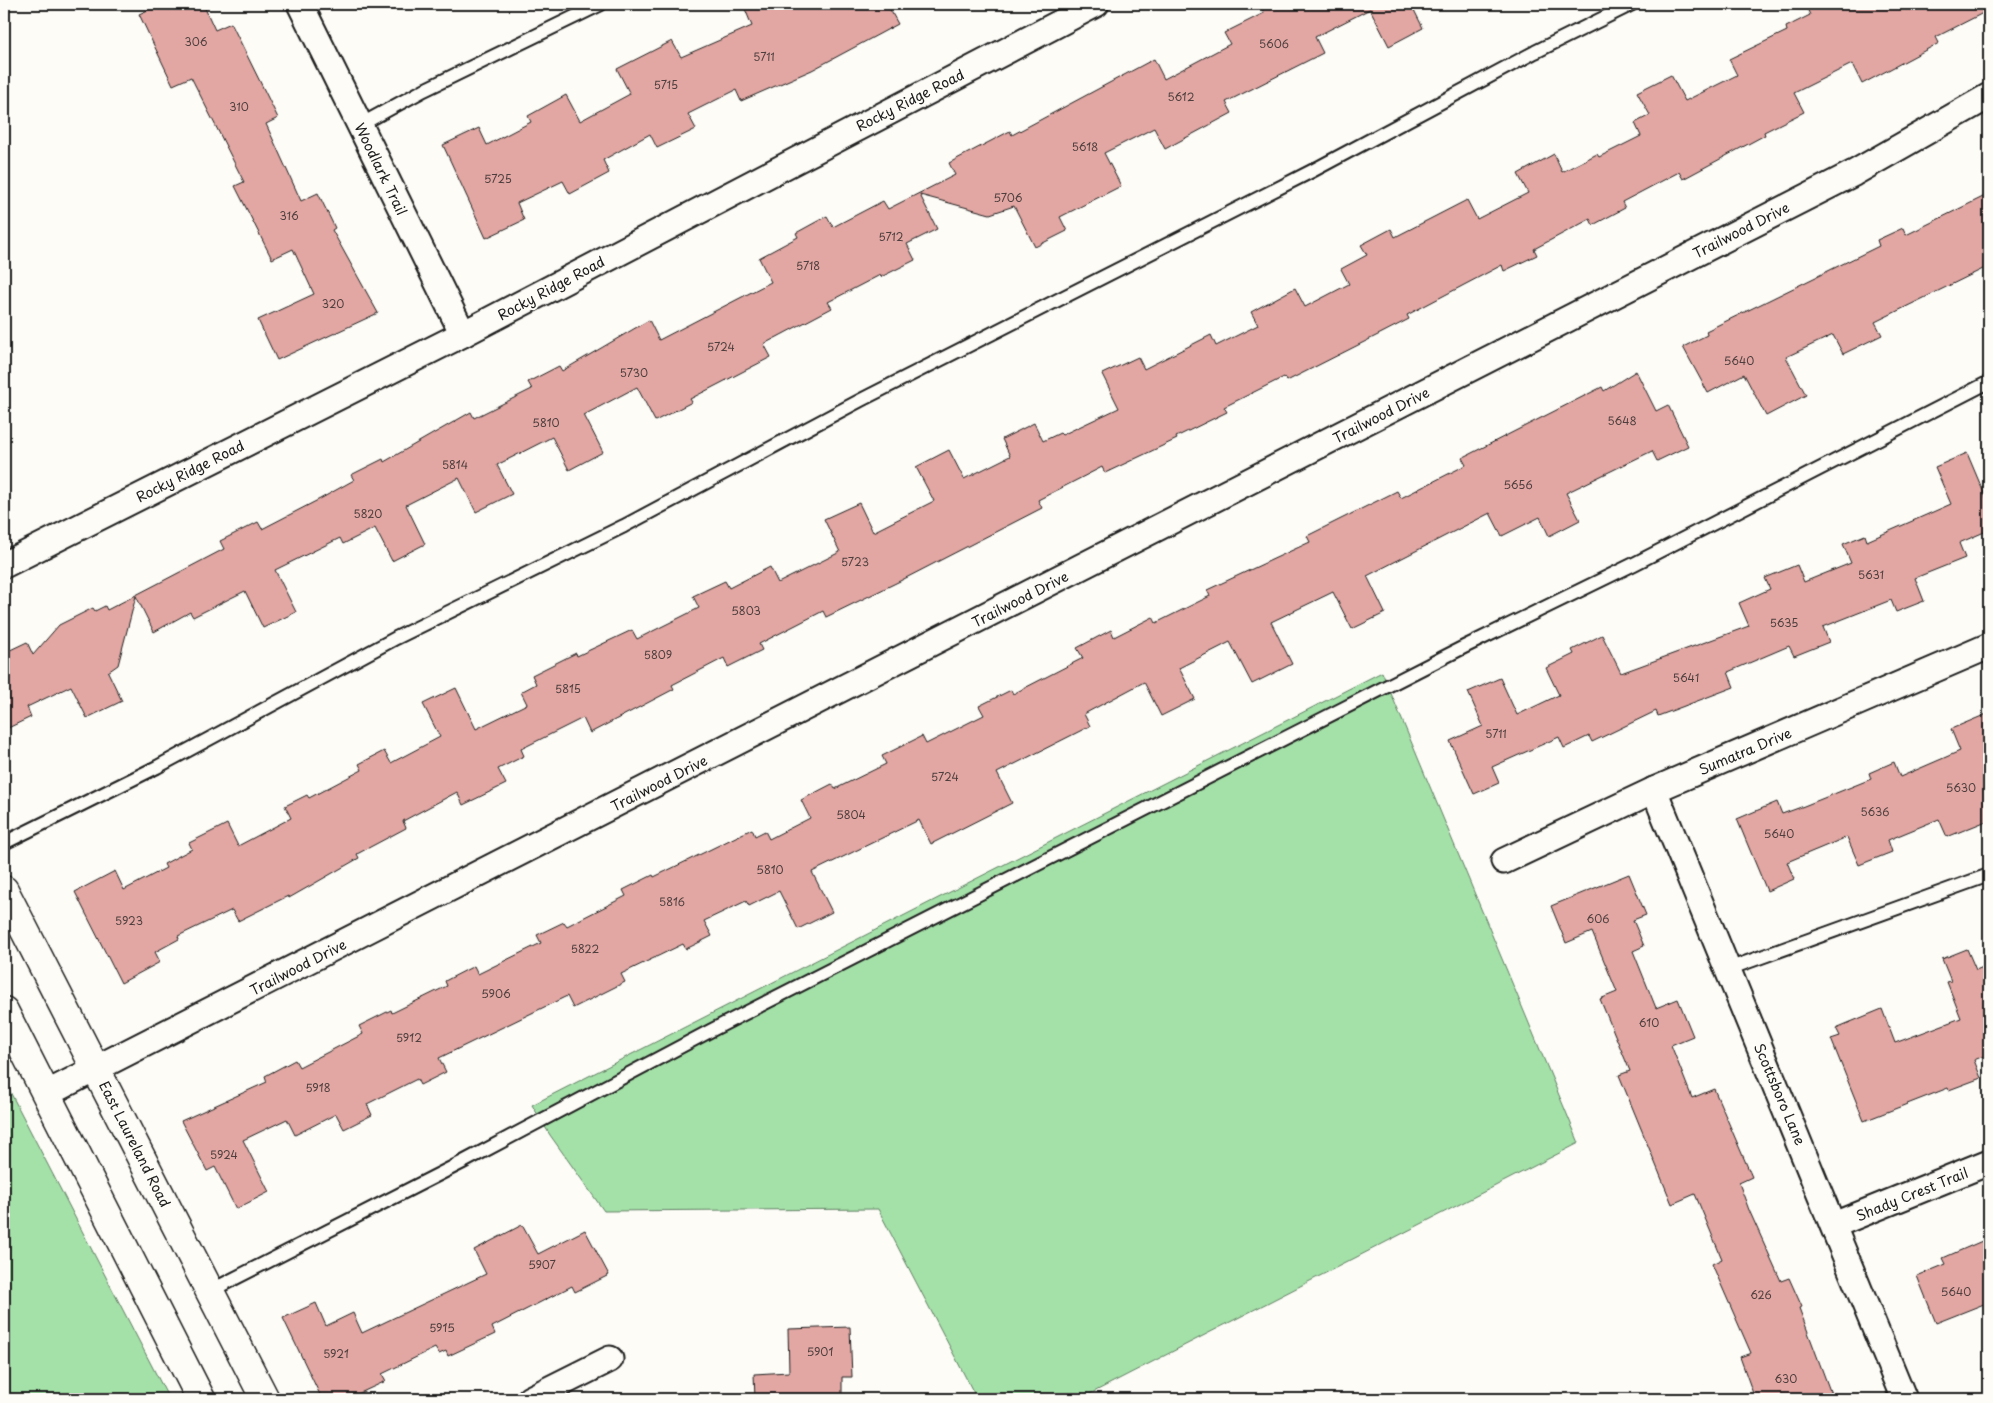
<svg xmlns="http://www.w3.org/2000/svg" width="1993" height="1403" font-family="'Playpen Sans',sans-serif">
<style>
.green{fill:#a4e1a8;stroke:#607e62}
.building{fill:#e2a7a3;stroke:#1c1c1c}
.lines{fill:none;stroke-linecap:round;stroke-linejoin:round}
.service-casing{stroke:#1c1c1c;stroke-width:16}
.minor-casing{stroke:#1c1c1c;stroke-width:29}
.secondary-casing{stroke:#1c1c1c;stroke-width:31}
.service{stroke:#fdfcf7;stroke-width:12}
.minor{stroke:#fdfcf7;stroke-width:25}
.secondary{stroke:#fdfcf7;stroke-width:28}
.labels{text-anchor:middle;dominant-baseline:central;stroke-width:4;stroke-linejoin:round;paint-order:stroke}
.number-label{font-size:11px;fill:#4e3f3e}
.street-label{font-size:14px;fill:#1c1c1c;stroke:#fdfcf7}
</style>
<rect width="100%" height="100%" fill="#fdfcf7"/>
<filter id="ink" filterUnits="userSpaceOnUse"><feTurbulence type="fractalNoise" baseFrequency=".02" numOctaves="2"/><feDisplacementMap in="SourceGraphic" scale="10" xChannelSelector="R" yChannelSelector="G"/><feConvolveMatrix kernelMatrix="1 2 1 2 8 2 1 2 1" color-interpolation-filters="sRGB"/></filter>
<g filter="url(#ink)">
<!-- green -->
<g class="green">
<path d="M 1382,672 L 1579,1143 L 1080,1399 L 977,1399 L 878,1209 L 604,1211 L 550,1135 L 532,1105 Z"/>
<path d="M 4,1080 L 169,1399 L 4,1399 Z"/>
</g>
<!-- building -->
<g class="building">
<path d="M 161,4 L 203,4 L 215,30 L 231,23 L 278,118 L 266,124 L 301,201 L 318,193 L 335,228 L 332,230 L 378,313 L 277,360 L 258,320 L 314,294 L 293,249 L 272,259 L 235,186 L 244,182 L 191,77 L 173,85 L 139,14 Z"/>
<path d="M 743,4 L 887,4 L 898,24 L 812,70 L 741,101 L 736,90 L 688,114 L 696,129 L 657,148 L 650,134 L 603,160 L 609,173 L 570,194 L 563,181 L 517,203 L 524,220 L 486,238 L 443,145 L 479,128 L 487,145 L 531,122 L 528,116 L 566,95 L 580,121 L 630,94 L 617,69 L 672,41 L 681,57 L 752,26 Z"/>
<path d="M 1260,4 L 1411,4 L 1423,28 L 1389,46 L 1370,9 L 1315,37 L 1323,53 L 1226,102 L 1232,113 L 1165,149 L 1154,128 L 1104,153 L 1121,186 L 1060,217 L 1067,231 L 1035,247 L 1014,206 L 990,214 L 920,195 L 937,229 L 907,244 L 915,260 L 881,277 L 880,275 L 828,302 L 832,308 L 764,344 L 771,357 L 690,399 L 692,402 L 655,421 L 637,387 L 584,415 L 603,452 L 569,470 L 552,437 L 497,465 L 512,494 L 476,512 L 459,478 L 406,505 L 425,544 L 392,561 L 375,528 L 343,544 L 340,538 L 275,570 L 296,612 L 263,628 L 245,591 L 193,617 L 190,612 L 154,632 L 136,596 L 118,665 L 108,672 L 122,701 L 87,718 L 71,686 L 27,707 L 31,717 L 4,730 L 4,653 L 27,642 L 33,655 L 59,625 L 93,608 L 95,611 L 105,606 L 107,610 L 161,582 L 224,549 L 220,541 L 258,522 L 262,529 L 320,499 L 354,480 L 351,475 L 383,459 L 384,462 L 471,412 L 474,418 L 532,389 L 528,382 L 559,366 L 562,371 L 649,320 L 659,340 L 771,282 L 759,258 L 798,237 L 796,233 L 827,216 L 833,227 L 883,201 L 888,209 L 955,175 L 949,163 L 1010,131 L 1012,135 L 1154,59 L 1164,79 L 1230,44 L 1224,33 L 1264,13 Z"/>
<path d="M 1805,4 L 1989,4 L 1989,10 L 1936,37 L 1939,43 L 1862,84 L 1852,64 L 1794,93 L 1804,112 L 1764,132 L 1765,135 L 1683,179 L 1679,172 L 1622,202 L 1625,208 L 1593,225 L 1590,219 L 1534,249 L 1537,255 L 1504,271 L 1502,265 L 1407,315 L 1409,319 L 1376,336 L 1287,381 L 1284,377 L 1224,407 L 1227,412 L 1176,437 L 1177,439 L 1105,473 L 1102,467 L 1038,500 L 1042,508 L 898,582 L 826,617 L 823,611 L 759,644 L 762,650 L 728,667 L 724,658 L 672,685 L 674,689 L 590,733 L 583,718 L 521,749 L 524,756 L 498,769 L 506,784 L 463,805 L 457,792 L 403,821 L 406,828 L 357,854 L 359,858 L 289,898 L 288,896 L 238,921 L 232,910 L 178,936 L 179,939 L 155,952 L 160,962 L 121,983 L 75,892 L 115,871 L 124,890 L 166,868 L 164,864 L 192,849 L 189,843 L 227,824 L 238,846 L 291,818 L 285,806 L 307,795 L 309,798 L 362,770 L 359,764 L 384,751 L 391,763 L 440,737 L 423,704 L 456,688 L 476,729 L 527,704 L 521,692 L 536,684 L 532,675 L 576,653 L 577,656 L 632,630 L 637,639 L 699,608 L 693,596 L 725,581 L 729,588 L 770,567 L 778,583 L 840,552 L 824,519 L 859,503 L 873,532 L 934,501 L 916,467 L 949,450 L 964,479 L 1010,456 L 1002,439 L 1034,423 L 1043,441 L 1060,433 L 1062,435 L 1119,408 L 1102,374 L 1138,357 L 1144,369 L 1211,335 L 1216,346 L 1258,325 L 1251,312 L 1295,288 L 1305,307 L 1349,284 L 1341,269 L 1367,255 L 1361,245 L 1391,229 L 1395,237 L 1467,200 L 1477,219 L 1528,193 L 1518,174 L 1554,154 L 1562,172 L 1597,154 L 1599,157 L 1641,136 L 1635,123 L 1650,115 L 1637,92 L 1671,75 L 1685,101 L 1737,75 L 1729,59 L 1787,31 L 1786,27 L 1810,15 Z"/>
<path d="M 1989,194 L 1989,266 L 1875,322 L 1882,335 L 1843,354 L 1833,335 L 1786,357 L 1806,395 L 1766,416 L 1744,374 L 1708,393 L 1683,347 L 1707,335 L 1706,331 L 1879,246 L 1877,240 L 1903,228 L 1906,235 Z"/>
<path d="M 1636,371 L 1656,411 L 1668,405 L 1688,446 L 1657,461 L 1652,451 L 1566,493 L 1580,520 L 1549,536 L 1540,517 L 1502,536 L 1490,513 L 1367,576 L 1385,613 L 1352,629 L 1333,592 L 1271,622 L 1292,664 L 1252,684 L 1230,642 L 1179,668 L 1195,699 L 1161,716 L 1144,682 L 1084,714 L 1090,726 L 997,773 L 1012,803 L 931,844 L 919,820 L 812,872 L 832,912 L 798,929 L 779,891 L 749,906 L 746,901 L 704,921 L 712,936 L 686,949 L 683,944 L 621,974 L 625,982 L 573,1008 L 567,996 L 439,1058 L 446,1072 L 420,1085 L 417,1079 L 367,1104 L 372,1115 L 344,1129 L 336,1114 L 295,1135 L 287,1119 L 243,1140 L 269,1192 L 236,1209 L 215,1167 L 207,1171 L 181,1121 L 267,1082 L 265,1076 L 295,1060 L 299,1067 L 363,1034 L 359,1026 L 391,1010 L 392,1013 L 447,986 L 445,981 L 474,966 L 478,974 L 541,943 L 537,935 L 564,922 L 567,926 L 626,896 L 623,890 L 653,875 L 654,877 L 752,829 L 755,836 L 765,831 L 769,839 L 810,818 L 801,800 L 832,784 L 835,789 L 886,764 L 882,756 L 922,736 L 926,744 L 984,715 L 979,706 L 1011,690 L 1013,694 L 1083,658 L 1077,648 L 1111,630 L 1114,637 L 1153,617 L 1156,623 L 1210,596 L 1207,590 L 1310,542 L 1307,536 L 1397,491 L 1401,498 L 1466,465 L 1462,458 L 1602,387 L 1604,391 Z"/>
<path d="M 1967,453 L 1989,505 L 1989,530 L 1959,543 L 1965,558 L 1915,578 L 1924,601 L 1896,612 L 1891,600 L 1823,627 L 1829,642 L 1794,656 L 1789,646 L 1728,672 L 1734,687 L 1658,716 L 1656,711 L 1592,742 L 1589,736 L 1564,748 L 1559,737 L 1492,767 L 1499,783 L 1474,794 L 1450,741 L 1483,726 L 1468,692 L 1500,678 L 1517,715 L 1559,695 L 1546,668 L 1574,654 L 1572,650 L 1602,635 L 1621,673 L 1749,626 L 1739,603 L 1770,589 L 1765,578 L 1797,565 L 1804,582 L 1851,563 L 1843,544 L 1865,535 L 1867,541 L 1951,504 L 1935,467 Z"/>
<path d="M 1989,713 L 1989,820 L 1947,837 L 1939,819 L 1888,840 L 1892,852 L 1859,865 L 1847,837 L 1787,862 L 1794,879 L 1767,891 L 1737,819 L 1777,802 L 1782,814 L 1804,806 L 1871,779 L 1869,773 L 1894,762 L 1900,777 L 1960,751 L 1951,729 Z"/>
<path d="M 1629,874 L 1646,915 L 1633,920 L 1644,946 L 1633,951 L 1656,1008 L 1678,999 L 1693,1036 L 1671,1045 L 1692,1098 L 1714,1089 L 1752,1177 L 1739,1183 L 1749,1210 L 1781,1281 L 1789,1278 L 1802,1307 L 1799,1308 L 1833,1399 L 1755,1399 L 1740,1357 L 1751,1353 L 1712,1264 L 1722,1259 L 1695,1194 L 1672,1204 L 1619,1075 L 1630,1071 L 1600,999 L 1617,992 L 1592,932 L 1566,943 L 1551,906 Z"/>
<path d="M 1967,949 L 1976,970 L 1983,967 L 1989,983 L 1989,1054 L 1974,1060 L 1981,1078 L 1949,1090 L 1948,1088 L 1864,1121 L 1831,1039 L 1840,1036 L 1836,1028 L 1882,1009 L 1895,1043 L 1961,1018 L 1947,982 L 1951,981 L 1942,959 Z"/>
<path d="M 522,1225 L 538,1254 L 585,1230 L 609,1275 L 575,1292 L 572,1286 L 492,1327 L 495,1334 L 448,1356 L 446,1351 L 439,1354 L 435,1348 L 382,1374 L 386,1381 L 347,1399 L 322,1399 L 283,1318 L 316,1303 L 326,1326 L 353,1313 L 362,1333 L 486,1274 L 474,1250 Z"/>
<path d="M 1989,1238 L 1989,1302 L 1936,1323 L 1917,1276 L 1946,1264 L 1943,1258 Z"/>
<path d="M 850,1327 L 852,1377 L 842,1377 L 842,1399 L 755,1399 L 754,1374 L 789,1372 L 788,1329 Z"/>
</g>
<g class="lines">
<defs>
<g id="service">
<path d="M 360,125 L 424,90 L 601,4"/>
<path d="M 4,843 L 157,767 L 396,638 L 624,526 L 861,400 L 1312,171 L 1535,52 L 1632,4"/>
<path d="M 1728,969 L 1989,875"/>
<path d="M 210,1291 L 463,1162 L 710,1031 L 1464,647 L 1634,564 L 1989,382"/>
</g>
<g id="minor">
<path d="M 300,4 L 463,334"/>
<path d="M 4,565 L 463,334 L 1096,4"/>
<path d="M 1654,790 L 1904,1399"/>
<path d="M 1504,861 L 1654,790 L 1989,646"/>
<path d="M 46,1094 L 1854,173 L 1989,96"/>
<path d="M 1834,1225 L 1989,1162"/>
<path d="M 530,1399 L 610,1359"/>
</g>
<g id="secondary">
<path d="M 4,890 L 265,1399"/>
<path d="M 4,1011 L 201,1399"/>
</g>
</defs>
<!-- service casing -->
<use href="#service" class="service-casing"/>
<!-- minor casing -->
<use href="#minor" class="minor-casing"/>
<!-- secondary casing -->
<use href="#secondary" class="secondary-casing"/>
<!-- service -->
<use href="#service" class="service"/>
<!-- minor -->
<use href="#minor" class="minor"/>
<!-- secondary -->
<use href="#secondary" class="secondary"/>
</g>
</g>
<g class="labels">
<!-- number labels -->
<g class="number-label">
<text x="196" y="41">306</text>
<text x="1274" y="43">5606</text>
<text x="764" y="56">5711</text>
<text x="666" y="84">5715</text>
<text x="1181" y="96">5612</text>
<text x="239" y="106">310</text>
<text x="1085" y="146">5618</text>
<text x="498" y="178">5725</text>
<text x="1008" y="197">5706</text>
<text x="289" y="215">316</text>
<text x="891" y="236">5712</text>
<text x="808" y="265">5718</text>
<text x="333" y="303">320</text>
<text x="721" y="346">5724</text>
<text x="1739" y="360">5640</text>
<text x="634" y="372">5730</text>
<text x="1622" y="420">5648</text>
<text x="546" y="422">5810</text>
<text x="455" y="464">5814</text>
<text x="1518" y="484">5656</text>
<text x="368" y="513">5820</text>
<text x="855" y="561">5723</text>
<text x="1871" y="574">5631</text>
<text x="746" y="610">5803</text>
<text x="1784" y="622">5635</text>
<text x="658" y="654">5809</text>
<text x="1686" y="677">5641</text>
<text x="568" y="688">5815</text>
<text x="1496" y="733">5711</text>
<text x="945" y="776">5724</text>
<text x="1961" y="787">5630</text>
<text x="1875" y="811">5636</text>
<text x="851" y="814">5804</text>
<text x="1779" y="833">5640</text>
<text x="770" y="869">5810</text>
<text x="672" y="901">5816</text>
<text x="1598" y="918">606</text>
<text x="129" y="920">5923</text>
<text x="585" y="948">5822</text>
<text x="496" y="993">5906</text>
<text x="1649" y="1022">610</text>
<text x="409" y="1037">5912</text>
<text x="318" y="1087">5918</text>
<text x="224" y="1154">5924</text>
<text x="542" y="1264">5907</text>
<text x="1956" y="1291">5640</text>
<text x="1761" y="1294">626</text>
<text x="442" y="1327">5915</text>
<text x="820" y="1351">5901</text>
<text x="336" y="1353">5921</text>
<text x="1786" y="1378">630</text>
</g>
<!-- street labels -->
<g class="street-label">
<text transform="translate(910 100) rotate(-27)">Rocky Ridge Road</text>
<text transform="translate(381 169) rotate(64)">Woodlark Trail</text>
<text transform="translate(1741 230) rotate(-27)">Trailwood Drive</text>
<text transform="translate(551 288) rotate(-28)">Rocky Ridge Road</text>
<text transform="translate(1381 415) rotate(-27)">Trailwood Drive</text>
<text transform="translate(190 471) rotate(-27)">Rocky Ridge Road</text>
<text transform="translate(1020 599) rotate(-27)">Trailwood Drive</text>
<text transform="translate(1745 751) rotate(-23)">Sumatra Drive</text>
<text transform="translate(659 783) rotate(-27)">Trailwood Drive</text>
<text transform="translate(298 967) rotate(-27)">Trailwood Drive</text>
<text transform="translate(1780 1094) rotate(67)">Scottsboro Lane</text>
<text transform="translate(135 1144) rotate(63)">East Laureland Road</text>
<text transform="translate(1912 1194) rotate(-22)">Shady Crest Trail</text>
</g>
</g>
<!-- margin -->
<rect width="1993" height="1403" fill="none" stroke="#fdfcf7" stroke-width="20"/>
<rect x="10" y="10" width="1973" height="1383" fill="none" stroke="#1c1c1c" stroke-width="2" filter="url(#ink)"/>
</svg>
